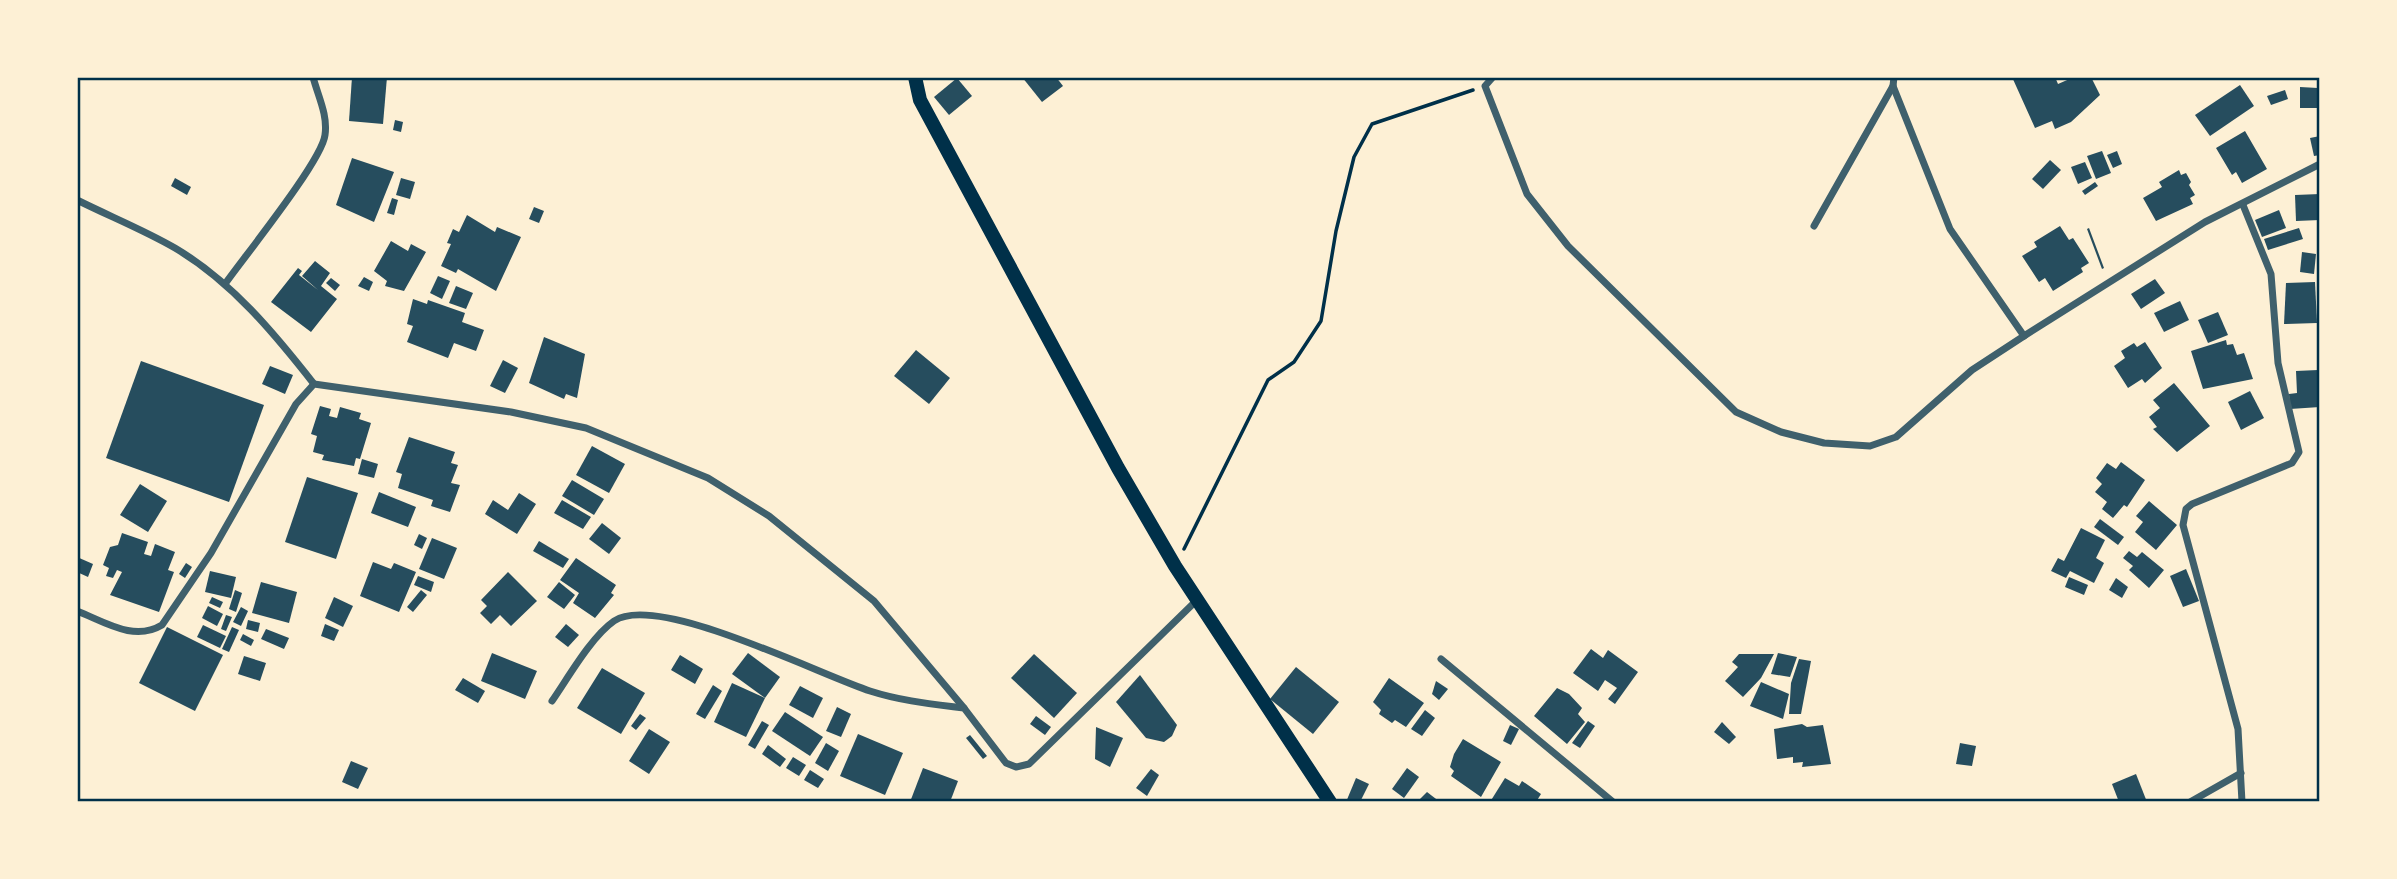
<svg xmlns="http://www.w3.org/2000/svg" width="2397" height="879" font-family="'Golos Text',sans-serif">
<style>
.building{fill:#264d5e}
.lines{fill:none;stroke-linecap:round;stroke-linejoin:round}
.path{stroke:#003049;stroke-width:3.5}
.minor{stroke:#3f606c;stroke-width:7}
.secondary{stroke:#003049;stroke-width:14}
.neatline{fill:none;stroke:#003049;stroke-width:2.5}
</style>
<rect width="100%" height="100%" fill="#fdf0d5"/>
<!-- building -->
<g class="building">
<path d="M 352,77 L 387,77 L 383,124 L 349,121 Z"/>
<path d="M 1022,77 L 1056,77 L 1063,86 L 1042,102 Z"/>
<path d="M 2012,77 L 2055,77 L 2058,84 L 2074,77 L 2091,77 L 2100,95 L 2071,122 L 2055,129 L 2052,121 L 2035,128 Z"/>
<path d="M 957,78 L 972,96 L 949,115 L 934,97 Z"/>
<path d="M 2240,85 L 2254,106 L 2210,136 L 2195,115 Z"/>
<path d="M 2300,87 L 2318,88 L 2318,108 L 2300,108 Z"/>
<path d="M 2285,90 L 2288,99 L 2271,105 L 2267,96 Z"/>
<path d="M 395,120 L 403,122 L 401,132 L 393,130 Z"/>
<path d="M 2245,131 L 2267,169 L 2242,183 L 2236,172 L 2232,175 L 2216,148 Z"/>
<path d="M 2320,136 L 2320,155 L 2314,156 L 2310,138 Z"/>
<path d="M 2102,151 L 2111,173 L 2096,179 L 2087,156 Z"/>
<path d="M 2117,151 L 2122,164 L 2113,168 L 2107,155 Z"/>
<path d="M 352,158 L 394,172 L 374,222 L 336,205 Z"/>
<path d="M 2050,160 L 2061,170 L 2043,189 L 2032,179 Z"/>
<path d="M 2085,162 L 2092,178 L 2078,184 L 2071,167 Z"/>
<path d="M 2179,170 L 2181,175 L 2186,173 L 2191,182 L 2189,185 L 2195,195 L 2190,198 L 2193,204 L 2156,221 L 2143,198 L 2162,187 L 2159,182 Z"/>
<path d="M 175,178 L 191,187 L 187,195 L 171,186 Z"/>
<path d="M 401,178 L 415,182 L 410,199 L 396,195 Z"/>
<path d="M 2095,182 L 2098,186 L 2085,195 L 2082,191 Z"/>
<path d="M 2320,194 L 2320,220 L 2296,221 L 2295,195 Z"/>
<path d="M 392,198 L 398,200 L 394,215 L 387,213 Z"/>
<path d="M 534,207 L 544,211 L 539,223 L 529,219 Z"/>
<path d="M 2279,210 L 2286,228 L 2262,237 L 2255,220 Z"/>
<path d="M 467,215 L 495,232 L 497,227 L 521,237 L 496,291 L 458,269 L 456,273 L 441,266 L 451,244 L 447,243 L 453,229 L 459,232 Z"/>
<path d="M 2060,226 L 2069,240 L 2073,238 L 2089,263 L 2081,268 L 2083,272 L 2053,291 L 2045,278 L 2039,282 L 2022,256 L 2037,247 L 2034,242 Z"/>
<path d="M 2089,228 L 2104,268 L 2102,269 L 2087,229 Z"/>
<path d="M 2299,228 L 2303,239 L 2268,250 L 2264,239 Z"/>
<path d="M 391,241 L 408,251 L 411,244 L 426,252 L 404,291 L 385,286 L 387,281 L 374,271 Z"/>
<path d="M 2302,252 L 2316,254 L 2314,274 L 2300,272 Z"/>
<path d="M 315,261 L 330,273 L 321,286 L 337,299 L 311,332 L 271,302 L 298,268 L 302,271 L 299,275 L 318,290 L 302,276 Z"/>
<path d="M 438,276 L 450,281 L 442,299 L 430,293 Z"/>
<path d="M 364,277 L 373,282 L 369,291 L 358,286 Z"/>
<path d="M 331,278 L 340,285 L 335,291 L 326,283 Z"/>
<path d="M 2155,279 L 2165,293 L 2141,309 L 2131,294 Z"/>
<path d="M 2315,282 L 2317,323 L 2284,324 L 2286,283 Z"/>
<path d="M 456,286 L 473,293 L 466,309 L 449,303 Z"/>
<path d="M 413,299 L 427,304 L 428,300 L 465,313 L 462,322 L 484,330 L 476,351 L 454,343 L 448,358 L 407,342 L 413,326 L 407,324 Z"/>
<path d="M 2180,301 L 2189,320 L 2164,332 L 2154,313 Z"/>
<path d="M 2218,312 L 2228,335 L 2208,343 L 2198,320 Z"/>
<path d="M 544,337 L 585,354 L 577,398 L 566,394 L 564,399 L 529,383 Z"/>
<path d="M 2226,340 L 2227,345 L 2233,344 L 2237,355 L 2244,353 L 2253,379 L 2203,389 L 2191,351 Z"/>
<path d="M 2145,342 L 2162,368 L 2145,383 L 2142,379 L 2128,388 L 2114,366 L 2125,358 L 2121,351 L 2134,343 L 2137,347 Z"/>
<path d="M 916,350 L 950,378 L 929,404 L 894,376 Z"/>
<path d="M 503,360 L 518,368 L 505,393 L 490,386 Z"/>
<path d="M 141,361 L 264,405 L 229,502 L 106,458 Z"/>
<path d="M 270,366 L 293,375 L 285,394 L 262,384 Z"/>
<path d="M 2318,370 L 2320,407 L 2290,409 L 2289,394 L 2297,393 L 2296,371 Z"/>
<path d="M 2174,383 L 2210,426 L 2177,452 L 2153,429 L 2157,427 L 2149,417 L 2160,408 L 2153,400 Z"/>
<path d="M 2250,391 L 2264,418 L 2241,430 L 2228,402 Z"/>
<path d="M 320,406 L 331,409 L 329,416 L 337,418 L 340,407 L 361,413 L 359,419 L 371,423 L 360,459 L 356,458 L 354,466 L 322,460 L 324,455 L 313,452 L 317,436 L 311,434 Z"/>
<path d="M 409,437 L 455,452 L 451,463 L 458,465 L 451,483 L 460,485 L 450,512 L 431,506 L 433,500 L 398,488 L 402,474 L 396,472 Z"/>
<path d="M 592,446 L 625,464 L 609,493 L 576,475 Z"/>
<path d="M 362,459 L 378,464 L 374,478 L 358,474 Z"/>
<path d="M 2121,462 L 2145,480 L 2127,507 L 2124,505 L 2113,518 L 2102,509 L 2107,502 L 2095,492 L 2102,484 L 2096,478 L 2107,463 L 2116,469 Z"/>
<path d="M 307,477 L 358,493 L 336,559 L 285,542 Z"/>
<path d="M 572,480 L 604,499 L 594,515 L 562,496 Z"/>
<path d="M 140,484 L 167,501 L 148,532 L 120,515 Z"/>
<path d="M 379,492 L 416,507 L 408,527 L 371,513 Z"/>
<path d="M 519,493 L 536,504 L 517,534 L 485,514 L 493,500 L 508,510 Z"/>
<path d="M 562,500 L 591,517 L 583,529 L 554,513 Z"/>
<path d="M 2149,501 L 2177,525 L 2156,550 L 2135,532 L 2143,522 L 2136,516 Z"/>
<path d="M 2100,519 L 2124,537 L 2118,545 L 2094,527 Z"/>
<path d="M 602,523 L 621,538 L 609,554 L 589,539 Z"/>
<path d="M 2081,528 L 2105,540 L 2096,558 L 2104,563 L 2094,583 L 2070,571 L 2066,578 L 2051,571 L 2058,558 L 2064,561 Z"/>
<path d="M 122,533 L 148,542 L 144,554 L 151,556 L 155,544 L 175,552 L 168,570 L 174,572 L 159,612 L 110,595 L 122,572 L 117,570 L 113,578 L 106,576 L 109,568 L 103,565 L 110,547 L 118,545 Z"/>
<path d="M 419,534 L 427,538 L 422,549 L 414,545 Z"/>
<path d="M 432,538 L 457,548 L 444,579 L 419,569 Z"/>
<path d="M 539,541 L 569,559 L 563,568 L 533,551 Z"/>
<path d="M 2129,551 L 2137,557 L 2142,552 L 2164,570 L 2149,588 L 2129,570 L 2133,566 L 2123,558 Z"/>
<path d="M 77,557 L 93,564 L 88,577 L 77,572 Z"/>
<path d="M 576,558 L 616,585 L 611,593 L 614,595 L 595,618 L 573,603 L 579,593 L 560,580 Z"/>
<path d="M 373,562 L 391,569 L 394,563 L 416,572 L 399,612 L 360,596 Z"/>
<path d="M 186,563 L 192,567 L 185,578 L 179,574 Z"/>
<path d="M 2186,569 L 2199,601 L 2183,607 L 2170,576 Z"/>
<path d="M 210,571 L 236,577 L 231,598 L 205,592 Z"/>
<path d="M 508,572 L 537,601 L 511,626 L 500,615 L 491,624 L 480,613 L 487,606 L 481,600 Z"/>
<path d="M 418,576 L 434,582 L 431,592 L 414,585 Z"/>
<path d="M 2069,577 L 2088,585 L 2084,595 L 2065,587 Z"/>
<path d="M 2116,578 L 2128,587 L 2122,598 L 2109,590 Z"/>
<path d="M 261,582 L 297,592 L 289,623 L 252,613 Z"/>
<path d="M 559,582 L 575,595 L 564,609 L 547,597 Z"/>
<path d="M 235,590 L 242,593 L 236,612 L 229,609 Z"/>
<path d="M 421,590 L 427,595 L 413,612 L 407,607 Z"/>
<path d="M 212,597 L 223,602 L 220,608 L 209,603 Z"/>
<path d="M 334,597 L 353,606 L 343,627 L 325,618 Z"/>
<path d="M 208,606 L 223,614 L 217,626 L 202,618 Z"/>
<path d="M 241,607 L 248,611 L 241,626 L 233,622 Z"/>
<path d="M 226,615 L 232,617 L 226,631 L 221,629 Z"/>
<path d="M 248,620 L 260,623 L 258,632 L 246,629 Z"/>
<path d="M 325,624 L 339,630 L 334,641 L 321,636 Z"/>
<path d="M 566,624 L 579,635 L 568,647 L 555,637 Z"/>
<path d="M 203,625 L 226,636 L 220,648 L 197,637 Z"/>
<path d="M 167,627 L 223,655 L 195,711 L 139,683 Z"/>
<path d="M 232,627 L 239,630 L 229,652 L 222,649 Z"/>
<path d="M 266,629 L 289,638 L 284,649 L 261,639 Z"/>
<path d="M 243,634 L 254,640 L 251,646 L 240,640 Z"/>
<path d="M 1591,649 L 1603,658 L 1608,650 L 1638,672 L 1615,704 L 1608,699 L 1617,688 L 1605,680 L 1598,691 L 1573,673 Z"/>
<path d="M 492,653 L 537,671 L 525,699 L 481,681 Z"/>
<path d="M 748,653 L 780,677 L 765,698 L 732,674 Z"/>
<path d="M 1778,653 L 1797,657 L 1790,677 L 1771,674 Z"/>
<path d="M 1034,654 L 1077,693 L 1054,718 L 1011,678 Z"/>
<path d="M 1739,654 L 1774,654 L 1761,678 L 1743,697 L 1725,681 L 1738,667 L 1732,662 Z"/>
<path d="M 680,655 L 703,669 L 695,684 L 671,670 Z"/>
<path d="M 244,656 L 266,663 L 260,681 L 238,674 Z"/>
<path d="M 1799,659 L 1811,661 L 1801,714 L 1789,714 L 1791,683 Z"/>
<path d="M 1296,667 L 1339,702 L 1313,734 L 1270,699 Z"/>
<path d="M 602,668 L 645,693 L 621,734 L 577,708 Z"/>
<path d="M 1140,675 L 1177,725 L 1172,736 L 1164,742 L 1146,738 L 1116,702 Z"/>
<path d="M 463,678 L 485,691 L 478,703 L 455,690 Z"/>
<path d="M 1389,678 L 1424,703 L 1406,727 L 1395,720 L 1392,723 L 1379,714 L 1381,710 L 1373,702 Z"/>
<path d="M 1436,681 L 1448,689 L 1439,700 L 1432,694 Z"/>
<path d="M 1761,682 L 1789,694 L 1783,719 L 1750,706 Z"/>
<path d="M 732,683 L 765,698 L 746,737 L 714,722 Z"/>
<path d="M 713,685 L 722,691 L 705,719 L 696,714 Z"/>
<path d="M 800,686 L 823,698 L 813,718 L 789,705 Z"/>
<path d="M 1557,688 L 1569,694 L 1582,708 L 1578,714 L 1585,722 L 1567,744 L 1534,716 Z"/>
<path d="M 837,707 L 851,714 L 841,737 L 826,731 Z"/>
<path d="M 1425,710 L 1435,718 L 1422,736 L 1411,729 Z"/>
<path d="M 785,712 L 823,737 L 810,756 L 772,731 Z"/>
<path d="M 640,714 L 646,718 L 636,730 L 631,726 Z"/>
<path d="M 1036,716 L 1051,727 L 1045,735 L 1030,724 Z"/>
<path d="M 762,721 L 769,725 L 755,749 L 748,745 Z"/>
<path d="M 1588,721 L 1595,726 L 1580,748 L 1572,743 Z"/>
<path d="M 1722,722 L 1736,737 L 1729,744 L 1714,732 Z"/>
<path d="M 1802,724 L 1807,727 L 1823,725 L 1831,764 L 1802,767 L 1803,762 L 1793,763 L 1793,757 L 1777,759 L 1774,729 Z"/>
<path d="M 1510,725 L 1519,729 L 1511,745 L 1503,741 Z"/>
<path d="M 1096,727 L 1123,738 L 1110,767 L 1095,759 Z"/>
<path d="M 649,729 L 670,742 L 649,774 L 629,761 Z"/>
<path d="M 858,734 L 903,753 L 885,795 L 840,776 Z"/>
<path d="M 970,735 L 987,756 L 983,759 L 966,738 Z"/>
<path d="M 1463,739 L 1501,762 L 1481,797 L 1451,776 L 1454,771 L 1450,767 L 1454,754 Z"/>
<path d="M 826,743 L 839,751 L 828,771 L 815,763 Z"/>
<path d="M 1960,743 L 1976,746 L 1972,766 L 1956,764 Z"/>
<path d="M 768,745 L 786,759 L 780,767 L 762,754 Z"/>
<path d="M 793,757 L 806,765 L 799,776 L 786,768 Z"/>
<path d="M 351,761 L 368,768 L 358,789 L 342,782 Z"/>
<path d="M 923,768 L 958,781 L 950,802 L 910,802 Z"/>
<path d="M 1407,768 L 1419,777 L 1404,798 L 1392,789 Z"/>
<path d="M 1151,769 L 1159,775 L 1147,796 L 1136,788 Z"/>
<path d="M 810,770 L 824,779 L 818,788 L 804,780 Z"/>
<path d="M 2136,774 L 2147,802 L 2119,802 L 2112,784 Z"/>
<path d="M 1356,778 L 1369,784 L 1360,802 L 1346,802 Z"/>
<path d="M 1505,778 L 1519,786 L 1522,781 L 1541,794 L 1536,802 L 1490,802 Z"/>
<path d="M 1427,792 L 1440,802 L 1417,802 Z"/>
</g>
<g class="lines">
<!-- path -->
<path class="path" d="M 1184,549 L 1268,380 L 1294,362 L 1321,321 L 1336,231 L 1354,157 L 1372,124 L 1473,90"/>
<!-- minor -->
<g class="minor">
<path d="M 1493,77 L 1485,86 L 1527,194 L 1568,246 L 1736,412 L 1781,432 L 1824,443 L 1870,446 L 1896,437 L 1972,370 L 2024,336 L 2205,222 L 2320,164"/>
<path d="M 1894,77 L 1893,86 L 1950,229 L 2024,336"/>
<path d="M 77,200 C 109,216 144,230 175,248 C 231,281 274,333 314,384"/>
<path d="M 1814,226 L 1893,86"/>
<path d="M 225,284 C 244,257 322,161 325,135 C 328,115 318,96 313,77"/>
<path d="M 77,611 C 105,622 134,642 162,625 L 211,553 L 296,404 L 314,384 L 511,412 L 586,428 L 708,478 L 769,516 L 874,601 L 964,708"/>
<path d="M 1441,659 L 1613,802"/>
<path d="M 552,701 C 568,678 591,637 614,621 C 657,592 820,675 870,691 C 901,701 932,704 964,708 L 1006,763 L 1016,767 L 1029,764 L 1198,599"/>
<path d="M 2190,802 L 2241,773"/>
<path d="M 2242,802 L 2238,729 L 2183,525 L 2186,509 L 2192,504 L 2292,463 L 2299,452 L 2278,363 L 2271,274 L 2243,205"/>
</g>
<!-- secondary -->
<path class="secondary" d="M 915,77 L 920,100 L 1118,468 L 1175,566 L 1330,802"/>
</g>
<!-- border -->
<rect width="2397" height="879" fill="none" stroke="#fdf0d5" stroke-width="158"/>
<rect x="79" y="79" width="2239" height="721" class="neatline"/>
</svg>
